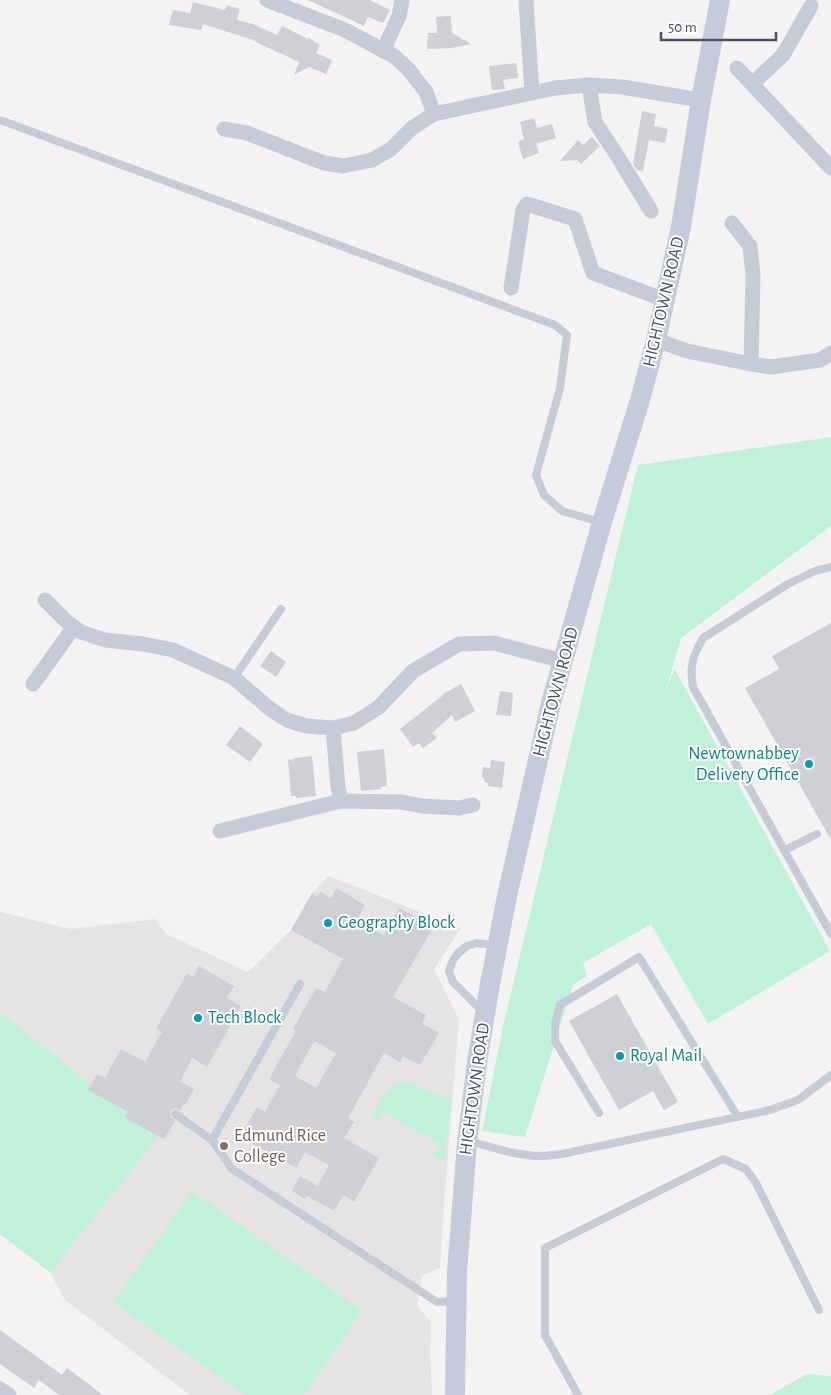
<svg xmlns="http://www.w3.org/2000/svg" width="831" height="1395" font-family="'Alegreya Sans',sans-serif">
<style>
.education{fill:#e5e3e4}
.green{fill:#c0f2da}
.building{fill:#ced0d6;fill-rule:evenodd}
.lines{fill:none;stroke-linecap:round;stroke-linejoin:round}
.lane{stroke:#c5ccd7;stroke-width:8}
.street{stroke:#c5ccd7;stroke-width:15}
.secondary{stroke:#c4ccdb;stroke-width:20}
.culture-dot{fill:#0f9aa8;stroke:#fff;stroke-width:2}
.education-dot{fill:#8d6e63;stroke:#fff;stroke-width:2}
.labels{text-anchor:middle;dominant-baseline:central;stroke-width:4;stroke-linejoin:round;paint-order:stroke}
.street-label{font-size:18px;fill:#485260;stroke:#fff}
.culture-label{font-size:18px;fill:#0d838f;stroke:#fff;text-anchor:start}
.education-label{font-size:18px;fill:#785e54;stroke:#fff;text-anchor:start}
</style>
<rect width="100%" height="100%" fill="#f4f2f2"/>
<!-- education -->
<path class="education" d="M 329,876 L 461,928 L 434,969 L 459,1019 L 445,1190 L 440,1268 L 422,1276 L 417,1306 L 431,1322 L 430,1348 L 432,1395 L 190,1395 L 65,1300 L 50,1272 L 0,1234 L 0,912 L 71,929 L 155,919 L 166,934 L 248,972 L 291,930 L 312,893 Z"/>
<!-- green -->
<g class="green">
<path d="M 831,437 L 831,526 L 681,638 L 665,693 L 675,667 L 675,670 L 830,951 L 708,1024 L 651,924 L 583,963 L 587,976 L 573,985 L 525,1137 L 482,1131 L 503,1026 L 638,464 L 638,465 Z"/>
<path d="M 0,1013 L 158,1137 L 50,1272 L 0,1234 Z"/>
<path d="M 403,1082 L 411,1083 L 452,1101 L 444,1160 L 434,1155 L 440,1144 L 383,1111 L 377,1120 L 372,1116 C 378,1101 388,1086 403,1082 Z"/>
<path d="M 192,1191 L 362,1311 L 303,1395 L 245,1395 L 113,1302 Z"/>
<path d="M 807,1374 L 831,1376 L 831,1395 L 770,1395 Z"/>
</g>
<!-- building -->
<g class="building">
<path d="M 308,0 L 370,0 L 390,10 L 383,23 L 368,17 L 364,26 Z"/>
<path d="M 193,2 L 225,10 L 227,5 L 240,9 L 237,20 L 253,24 L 277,35 L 282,26 L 308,39 L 309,38 L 320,45 L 316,53 L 332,60 L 326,74 L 309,67 L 294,75 L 299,62 L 256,42 L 256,41 L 203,24 L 201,30 L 169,25 L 173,10 L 190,13 Z"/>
<path d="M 451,16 L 452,33 L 471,44 L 452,48 L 427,49 L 428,33 L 437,33 L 436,17 Z"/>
<path d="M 516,63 L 518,78 L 503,80 L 505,89 L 492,90 L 489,66 Z"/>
<path d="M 642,111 L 656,114 L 654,126 L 668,129 L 665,143 L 649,140 L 643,171 L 637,170 L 633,164 Z"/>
<path d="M 534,118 L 537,128 L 552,124 L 556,138 L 536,144 L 539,153 L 523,159 L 518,142 L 524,139 L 520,122 Z"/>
<path d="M 592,137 L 600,146 L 581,164 L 577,160 L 560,161 L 578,140 L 583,145 Z"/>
<path d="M 831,623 L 831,840 L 745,688 L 779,669 L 772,656 Z"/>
<path d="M 271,651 L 286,662 L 276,677 L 260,666 Z"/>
<path d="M 461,684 L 475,711 L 455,722 L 452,715 L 432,733 L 437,738 L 423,748 L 419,743 L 413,747 L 400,729 L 442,696 L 441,695 Z"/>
<path d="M 500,691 L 513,693 L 511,716 L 496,715 Z"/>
<path d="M 240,726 L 263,744 L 250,762 L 226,745 Z"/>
<path d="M 384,749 L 387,786 L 381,787 L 381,789 L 361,791 L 357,752 Z"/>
<path d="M 312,756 L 316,796 L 296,798 L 296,796 L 291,796 L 288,760 L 294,759 L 294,758 Z"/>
<path d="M 491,760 L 505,762 L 502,788 L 488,786 L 488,783 L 486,783 L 482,776 L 483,767 L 490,768 Z"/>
<path d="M 337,888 L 365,905 L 357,920 L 384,935 L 399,908 L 433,927 L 393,997 L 426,1015 L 422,1023 L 439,1033 L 420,1065 L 403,1056 L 400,1062 L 384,1053 L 348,1118 L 354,1122 L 344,1138 L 379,1158 L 354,1202 L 343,1195 L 334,1211 L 307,1196 L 305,1199 L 292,1191 L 300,1176 L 318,1186 L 329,1165 L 305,1152 L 296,1168 L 240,1137 L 257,1107 L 265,1112 L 280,1085 L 269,1079 L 296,1031 L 293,1029 L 316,988 L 325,992 L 343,959 L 291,930 L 312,893 L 317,897 L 320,892 L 331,898 ZM 314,1041 L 336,1053 L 316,1088 L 295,1076 Z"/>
<path d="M 199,966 L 234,986 L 227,998 L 241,1006 L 207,1067 L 192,1058 L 180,1082 L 194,1089 L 185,1105 L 184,1104 L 180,1111 L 175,1108 L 170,1111 L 170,1117 L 175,1121 L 164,1139 L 125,1118 L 128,1112 L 88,1090 L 97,1074 L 105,1078 L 121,1049 L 145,1062 L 162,1032 L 156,1029 L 187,973 L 193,977 Z"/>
<path d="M 617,994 L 678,1102 L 664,1110 L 653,1091 L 619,1110 L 569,1021 Z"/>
<path d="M 0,1330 L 62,1375 L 67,1368 L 103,1395 L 59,1395 L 39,1380 L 34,1388 L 0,1364 Z"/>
</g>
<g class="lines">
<!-- lane -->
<g class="lane">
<path d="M 0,120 L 555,325 L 567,335 L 560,388 L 536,475 L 544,495 L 562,511 L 600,522"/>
<path d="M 831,567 L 815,571 L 788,584 L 703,638 C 693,656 689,666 693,687 L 831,934"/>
<path d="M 234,678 L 281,609"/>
<path d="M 785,850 L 817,834"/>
<path d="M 484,1013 L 453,982 L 449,971 L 452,962 L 458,953 L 467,946 L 476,943 L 496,945"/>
<path d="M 599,1113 L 555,1041 L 555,1024 L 560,1005 L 639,957 L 738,1117"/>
<path d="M 175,1114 L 212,1140 L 232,1169 L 437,1302 L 456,1301"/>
<path d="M 212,1140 L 300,984"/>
<path d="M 469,1141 C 492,1147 514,1155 538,1156 C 546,1156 554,1155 562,1154 L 770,1110 L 798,1100 L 831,1075"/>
<path d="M 578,1395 L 545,1335 L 545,1248 L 723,1159 L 746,1169 L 756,1183 L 819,1310"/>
</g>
<!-- street -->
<g class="street">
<path d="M 267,0 L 345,30 L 394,56 L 409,70 L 426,92 L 434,114"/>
<path d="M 526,0 L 532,93"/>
<path d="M 383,51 L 399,16 L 402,0"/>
<path d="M 737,68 L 831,168"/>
<path d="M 752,84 L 783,55 L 811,6"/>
<path d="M 589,85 L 595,122 L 618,157 L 651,211"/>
<path d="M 224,129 L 247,133 L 324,163 L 343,166 L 372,160 L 391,149 L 412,128 L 434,114 L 555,88 L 589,85 L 622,87 L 701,100"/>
<path d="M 732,223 L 750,246 L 753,276 L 751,364"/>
<path d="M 511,288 L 523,210 L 527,204 L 575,219 L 593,273 L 665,300"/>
<path d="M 656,340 L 687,351 L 751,364 L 771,367 L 820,360 L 831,353"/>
<path d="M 45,600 L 66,621 L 81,632 L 105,640 L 143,644 L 173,650 L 234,678 L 270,709 L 287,720 L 306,726 L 333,728 L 354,723 L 379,707 L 413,671 L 459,644 L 494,643 L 563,661"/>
<path d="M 33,684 L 74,627"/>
<path d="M 333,728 L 338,787 L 341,801"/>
<path d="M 220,831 L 341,801 L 401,802 L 422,806 L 459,808 L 473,805"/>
<path d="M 0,1389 L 9,1395"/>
</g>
<!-- secondary -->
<path class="secondary" d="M 455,1395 L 457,1272 L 467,1143 L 477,1062 L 490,984 L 507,896 L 551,703 L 602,522 L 640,400 L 656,340 L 681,227 L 701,100 L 720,0"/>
</g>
<!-- markers -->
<g class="culture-dot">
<circle cx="809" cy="764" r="5"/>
<circle cx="328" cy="923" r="5"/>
<circle cx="198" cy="1018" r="5"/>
<circle cx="620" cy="1056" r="5"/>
</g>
<circle class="education-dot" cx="224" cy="1146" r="5"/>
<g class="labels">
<!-- street labels -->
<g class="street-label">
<text transform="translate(664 302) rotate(-77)">HIGHTOWN ROAD</text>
<text transform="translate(556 692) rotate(-75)">HIGHTOWN ROAD</text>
<text transform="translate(475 1089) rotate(-82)">HIGHTOWN ROAD</text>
</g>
<!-- culture labels -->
<g class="culture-label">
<text x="799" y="754" text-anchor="end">Newtownabbey<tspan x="799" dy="21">Delivery Office</tspan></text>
<text x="338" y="923">Geography Block</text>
<text x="208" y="1018">Tech Block</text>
<text x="630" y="1056">Royal Mail</text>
</g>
<!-- education labels -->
<g class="education-label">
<text x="234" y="1136">Edmund Rice<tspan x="234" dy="21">College</tspan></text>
</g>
</g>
<!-- scale -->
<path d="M661 32v8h115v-8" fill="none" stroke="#485260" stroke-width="2.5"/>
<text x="668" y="32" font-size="15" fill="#485260" stroke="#ffffff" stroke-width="4" paint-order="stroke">50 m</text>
</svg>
